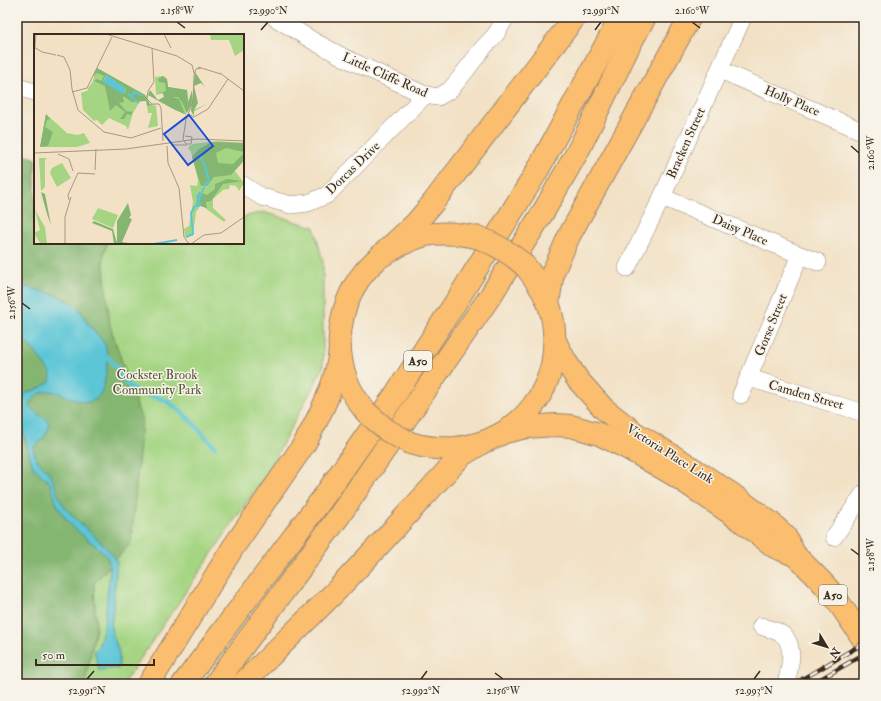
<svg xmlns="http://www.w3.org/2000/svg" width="881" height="701" font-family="'IM FELL Double Pica',serif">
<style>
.green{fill:#a5d583;stroke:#708050}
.forest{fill:#84b671;stroke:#607048}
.water{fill:#5cc6d7;stroke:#4c787a}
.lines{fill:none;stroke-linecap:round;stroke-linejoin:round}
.stream{stroke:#5cc6d7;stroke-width:4.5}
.minor-casing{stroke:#968672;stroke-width:18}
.primary-casing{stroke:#968672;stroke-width:24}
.trunk-casing{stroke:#968672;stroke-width:24}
.minor{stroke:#fff;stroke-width:17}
.primary{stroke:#fbbd6e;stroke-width:22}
.trunk{stroke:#fbbd6e;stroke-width:22}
.rail-casing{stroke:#3b2a1e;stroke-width:4.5}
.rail{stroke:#f7f3e8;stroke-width:3;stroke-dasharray:9;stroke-linecap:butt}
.primary-bridge-casing{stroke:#968672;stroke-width:24;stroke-linecap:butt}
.primary-bridge{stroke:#fbbd6e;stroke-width:22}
.ticks{fill:none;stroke:#3b2a1e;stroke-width:1.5}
.labels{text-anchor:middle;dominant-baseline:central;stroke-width:3;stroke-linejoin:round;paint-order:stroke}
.shield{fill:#f7f3e8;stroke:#73665b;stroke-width:1}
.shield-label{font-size:12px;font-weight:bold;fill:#3b2a1e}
.street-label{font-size:13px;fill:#3b2a1e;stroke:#f7f3e8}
.park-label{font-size:13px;fill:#565537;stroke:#f7f3e8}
.inset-river{fill:none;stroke:#5cc6d7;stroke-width:2}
.inset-road{fill:none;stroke:#a99882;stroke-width:1}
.view{fill:#1d4ed8;fill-opacity:0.15;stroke:#1d4ed8;stroke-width:2}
.inset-edge{fill:none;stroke:#3b2a1e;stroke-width:2}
.neatline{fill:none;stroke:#3b2a1e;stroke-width:1.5}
.ticks-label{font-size:10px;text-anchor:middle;fill:#3b2a1e}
</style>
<rect width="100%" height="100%" fill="#f7f3e8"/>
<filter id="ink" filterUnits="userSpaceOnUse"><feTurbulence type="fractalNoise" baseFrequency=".025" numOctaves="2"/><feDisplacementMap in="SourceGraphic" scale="8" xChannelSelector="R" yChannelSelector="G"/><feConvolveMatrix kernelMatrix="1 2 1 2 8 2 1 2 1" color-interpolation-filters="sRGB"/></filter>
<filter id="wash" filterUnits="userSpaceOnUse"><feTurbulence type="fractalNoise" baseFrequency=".012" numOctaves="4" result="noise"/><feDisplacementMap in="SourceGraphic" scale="16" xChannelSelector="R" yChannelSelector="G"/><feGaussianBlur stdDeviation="0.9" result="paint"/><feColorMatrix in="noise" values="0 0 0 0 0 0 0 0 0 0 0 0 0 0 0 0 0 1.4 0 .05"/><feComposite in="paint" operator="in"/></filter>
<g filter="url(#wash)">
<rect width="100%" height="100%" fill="#f2e1c5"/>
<!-- green -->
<path class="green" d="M 17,154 L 35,158 L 35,243 L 243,243 L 243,217 L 263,212 L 314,227 L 323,262 L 323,368 L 268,471 L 123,684 L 17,684 Z"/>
<!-- forest -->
<path class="forest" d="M 17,154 L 35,158 L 35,243 L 107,243 L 103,258 L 110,326 L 142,421 L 131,543 L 94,583 L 96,628 L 85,684 L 17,684 Z"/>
<!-- water -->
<path class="water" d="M 28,287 C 42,292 61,295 73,304 C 76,306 79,308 80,310 C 83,313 84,318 86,321 C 92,330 103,338 106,348 C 109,360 106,390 97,398 C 78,415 49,370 29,405 C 33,413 42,415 49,422 C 49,435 42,439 33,448 C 34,461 45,466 51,476 C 57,486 57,498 65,507 C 80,527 104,540 117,561 L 111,629 L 119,652 L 119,668 L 99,670 L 94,651 L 98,647 L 104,627 L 110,568 L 108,559 L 103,552 L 75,529 L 66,519 L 57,505 L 50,483 L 33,467 L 18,414 L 17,406 L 26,393 L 38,389 L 50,382 L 51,374 L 35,352 L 24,340 L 17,329 L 17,288 Z"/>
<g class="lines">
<!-- stream -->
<path class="stream" d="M 102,354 C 112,357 120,375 127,384 C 138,395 153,394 166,401 C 185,412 200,431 215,447"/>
</g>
</g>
<g filter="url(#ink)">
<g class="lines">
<defs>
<g id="minor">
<path d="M 274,17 L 315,42 L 345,58 L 425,95 L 438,97 L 450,90 L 460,78 L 483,48 L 496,34 L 506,17"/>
<path d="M 720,70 L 864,132"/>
<path d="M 17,87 L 35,92"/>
<path d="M 243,185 L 262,197 L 291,205 L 308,203 L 327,195 L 425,95"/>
<path d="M 662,197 L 800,255 L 818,262"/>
<path d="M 627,268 L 662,197 L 743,17"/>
<path d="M 749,378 L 864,413"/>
<path d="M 741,395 L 800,255"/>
<path d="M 834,537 L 864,493"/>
<path d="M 761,626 C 769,629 781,631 786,638 C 795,651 789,670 786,684"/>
</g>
<g id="primary">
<path d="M 375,261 L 416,223 L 432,204 L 575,17"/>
<path d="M 548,303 L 553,272 L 569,236 L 690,17"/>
<path d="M 555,341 L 566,362 L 578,380 L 604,409 L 635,433 L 686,464 L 730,493 L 771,523 L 785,536 L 795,555 L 821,581 L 835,597 L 864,640"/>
<path d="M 366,412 C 358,402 351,392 347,381 C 331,340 342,291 375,261 C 379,257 385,254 390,251 C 401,244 413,238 426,235 C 444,232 462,234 480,238"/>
<path d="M 505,432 L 526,427 L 556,425 L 571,426 L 599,434 L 629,449 L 676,476 L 739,519 L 775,547 L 795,555"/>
<path d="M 410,443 C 472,462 537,429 552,365 C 556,344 555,322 548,302 C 542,289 534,277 525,266"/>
</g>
<g id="trunk">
<path d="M 149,684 L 232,549 L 305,443 C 321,413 337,382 340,349"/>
<path d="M 183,684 L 325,495 L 395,395 L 459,297 L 536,173 L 621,17"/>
<path d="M 215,684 L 339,516 L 491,295 L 545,209 L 579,149 L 630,44 L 645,17"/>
<path d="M 242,684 L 337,590 L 381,543 L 447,471 L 462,455 L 480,444"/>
</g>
</defs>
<!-- minor casing -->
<use href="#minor" class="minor-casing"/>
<!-- primary casing -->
<use href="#primary" class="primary-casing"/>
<!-- trunk casing -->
<use href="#trunk" class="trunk-casing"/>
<!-- minor -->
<use href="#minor" class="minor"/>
<!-- primary -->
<use href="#primary" class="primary"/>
<!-- trunk -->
<use href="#trunk" class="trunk"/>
<defs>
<g id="rail">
<path d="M 794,684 L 864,643"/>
<path d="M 812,684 L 864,654"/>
</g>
</defs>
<!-- rail casing -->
<use href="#rail" class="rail-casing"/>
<!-- rail -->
<use href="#rail" class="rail"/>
<defs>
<g id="primary-bridge">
<path d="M 480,238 C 497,245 511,253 525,266"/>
<path d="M 366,412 L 388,431 L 410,443"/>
</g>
</defs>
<!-- primary-bridge casing -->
<use href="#primary-bridge" class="primary-bridge-casing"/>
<!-- primary-bridge -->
<use href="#primary-bridge" class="primary-bridge"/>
</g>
</g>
<!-- ticks -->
<path class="ticks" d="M 177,22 L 185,28M 692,22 L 700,28M 261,30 L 268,22M 595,30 L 601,22M 851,146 L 859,153M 22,303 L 30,309M 851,549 L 859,555M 495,673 L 503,679M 87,679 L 94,671M 421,679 L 427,671M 754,679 L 760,671"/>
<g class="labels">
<!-- shield labels -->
<g class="shield">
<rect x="404" y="351" width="28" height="20" rx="3"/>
<rect x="819" y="585" width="28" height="20" rx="3"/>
</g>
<g class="shield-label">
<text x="418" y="361">A50</text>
<text x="833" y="595">A50</text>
</g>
<!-- street labels -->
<g class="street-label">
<text transform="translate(385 75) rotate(24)">Little Cliffe Road</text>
<text transform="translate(792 101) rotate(23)">Holly Place</text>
<text transform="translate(686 143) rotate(-66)">Bracken Street</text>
<text transform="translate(353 168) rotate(-44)">Dorcas Drive</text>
<text transform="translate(740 230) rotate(23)">Daisy Place</text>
<text transform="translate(771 325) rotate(-68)">Gorse Street</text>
<text transform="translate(806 395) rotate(16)">Camden Street</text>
<text transform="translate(670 454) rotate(32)">Victoria Place Link</text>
</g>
<!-- park labels -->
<g class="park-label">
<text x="157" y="375">Cockster Brook<tspan x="157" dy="15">Community Park</tspan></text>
</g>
</g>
<!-- overview -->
<g transform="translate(34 34)">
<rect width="210" height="210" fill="#f2e1c5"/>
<path d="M 176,0 L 210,0 L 210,16 L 201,22 L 195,6 L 177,6 ZM 63,34 L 113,62 L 112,67 L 106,67 L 99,79 L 94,96 L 92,92 L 75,84 L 68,91 L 63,86 L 60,87 L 49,76 L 47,59 L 55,56 L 53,55 L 58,49 ZM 129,42 L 133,45 L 134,53 L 153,56 L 155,69 L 152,81 L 125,67 L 130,63 L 129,59 L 122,61 L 121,43 ZM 113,72 L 122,72 L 124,92 L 114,94 L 118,79 L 114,79 ZM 12,80 L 33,99 L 43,101 L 50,99 L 56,109 L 43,113 L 6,113 ZM 184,107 L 210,109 L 210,127 L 201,137 L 210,149 L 205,157 L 202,152 L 196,151 L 195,155 L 189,156 L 179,165 L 179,174 L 192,186 L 190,188 L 167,171 L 162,178 L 159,201 L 151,203 L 150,195 L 155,192 L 159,168 L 156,151 L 163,152 L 164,146 L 157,118 L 154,114 L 158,110 ZM 5,124 L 13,124 L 11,126 L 11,153 L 7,157 ZM 28,129 L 37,144 L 23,153 L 16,139 L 18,134 ZM 64,174 L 84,181 L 79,194 L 58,185 ZM 1,176 L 11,193 L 13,210 L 4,210 L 6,209 L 0,199 L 6,196 Z" fill="#a5d583"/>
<path d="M 63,34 L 111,61 L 116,70 L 123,71 L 113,72 L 112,67 L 98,68 L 89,62 L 90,68 L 85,69 L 92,77 L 99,78 L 97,81 L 93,80 L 90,85 L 86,85 L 91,78 L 82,71 L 76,77 L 71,52 L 60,47 L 63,45 L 67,47 L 70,42 L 63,39 L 59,43 ZM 72,41 L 92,55 L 91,59 L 69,47 ZM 161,38 L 171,53 L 167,49 L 160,52 L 164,69 L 160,76 L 173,70 L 160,77 L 160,82 L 157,77 ZM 129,42 L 133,45 L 134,53 L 153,56 L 154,69 L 158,56 L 158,70 L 153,79 L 148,68 L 144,63 L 138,63 L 145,65 L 151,80 L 141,76 L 114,61 L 116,56 L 124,66 L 130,63 L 129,59 L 123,60 L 132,57 L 131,49 L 125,48 L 124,45 ZM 12,80 L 16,85 L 13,86 L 11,93 L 19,98 L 14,112 L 6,113 ZM 178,108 L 210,109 L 210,118 L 192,114 L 182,119 L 184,129 L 199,130 L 209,120 L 210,126 L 197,141 L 180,143 L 173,152 L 167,152 L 158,123 L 165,115 ZM 193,145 L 208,147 L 189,150 L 177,167 L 172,168 L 173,174 L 162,171 L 165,158 L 173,161 L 181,155 L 181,150 ZM 7,158 L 11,160 L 17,191 L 13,180 ZM 94,169 L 97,181 L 95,184 L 98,185 L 88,208 L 100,210 L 80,210 L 78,197 L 58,189 L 60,187 L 79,195 L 83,209 L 83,187 Z" fill="#84b671" fill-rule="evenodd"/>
<path d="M 73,41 L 92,55 L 89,60 L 69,48 Z" fill="#5cc6d7"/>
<path class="inset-river" d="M 94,60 L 105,69M 96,63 L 101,58 L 108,62M 166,122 L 171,131 L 175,147 L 170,152M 165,166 L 170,153M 152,203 L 159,200 L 157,179 L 161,172 L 164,172 L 163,170 L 166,170 L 163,162 L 167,160M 120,210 L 143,206"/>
<path class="inset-road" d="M 72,0 L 143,22 L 158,31 L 160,39M 130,0 L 137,14M 0,13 L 8,18 L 22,21M 118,14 L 120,48 L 114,57 L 113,65 L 118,70 L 125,70 L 127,74 L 129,107M 23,21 L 30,23 L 36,36 L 38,55 L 44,76 L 70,98 L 97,104 L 127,94M 0,23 L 2,0M 164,33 L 187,40M 186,39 L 210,57M 38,58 L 53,54 L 78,3M 154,80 L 160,83 L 174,75 L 194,45M 151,102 L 158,103 L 157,110 L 152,110 L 149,105 L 152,85 L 159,68 L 160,41 L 162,35 L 167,34M 137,111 L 153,111M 133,112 L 134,129 L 145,154 L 150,203 L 155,210M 0,119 L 92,115 L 163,105 L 210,107M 24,120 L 35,125 L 39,137M 61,136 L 62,115M 44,139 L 61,140M 35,166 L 34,161 L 44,139M 31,210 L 31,183 L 37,163M 157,210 L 170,201 L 187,199 L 210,183"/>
<path class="view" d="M 155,81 L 179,112 L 154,131 L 130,100 Z"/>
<rect width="210" height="210" class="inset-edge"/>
</g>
<!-- margin -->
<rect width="881" height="701" fill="none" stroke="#f7f3e8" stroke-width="44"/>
<!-- north arrow -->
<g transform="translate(827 647) rotate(128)" stroke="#f7f3e8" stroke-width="3" paint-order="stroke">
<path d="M0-3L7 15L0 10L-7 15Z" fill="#3b2a1e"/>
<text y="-6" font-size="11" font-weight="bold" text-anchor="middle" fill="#3b2a1e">N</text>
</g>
<!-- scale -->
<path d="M36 659v6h118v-6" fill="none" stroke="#3b2a1e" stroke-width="2"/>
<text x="42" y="659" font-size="12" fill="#3b2a1e" stroke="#f7f3e8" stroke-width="3" paint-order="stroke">50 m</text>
<rect x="22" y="22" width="837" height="657" class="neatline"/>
<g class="ticks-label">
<text x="177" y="14">2.158°W</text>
<text x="268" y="14">52.990°N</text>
<text x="601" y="14">52.991°N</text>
<text x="692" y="14">2.160°W</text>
<text transform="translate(870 153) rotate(-90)" y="4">2.160°W</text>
<text transform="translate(11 303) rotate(-90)" y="4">2.156°W</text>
<text transform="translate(870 555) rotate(-90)" y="4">2.158°W</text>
<text x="87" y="694">52.991°N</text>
<text x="421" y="694">52.992°N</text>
<text x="503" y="694">2.156°W</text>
<text x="754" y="694">52.993°N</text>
</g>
</svg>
